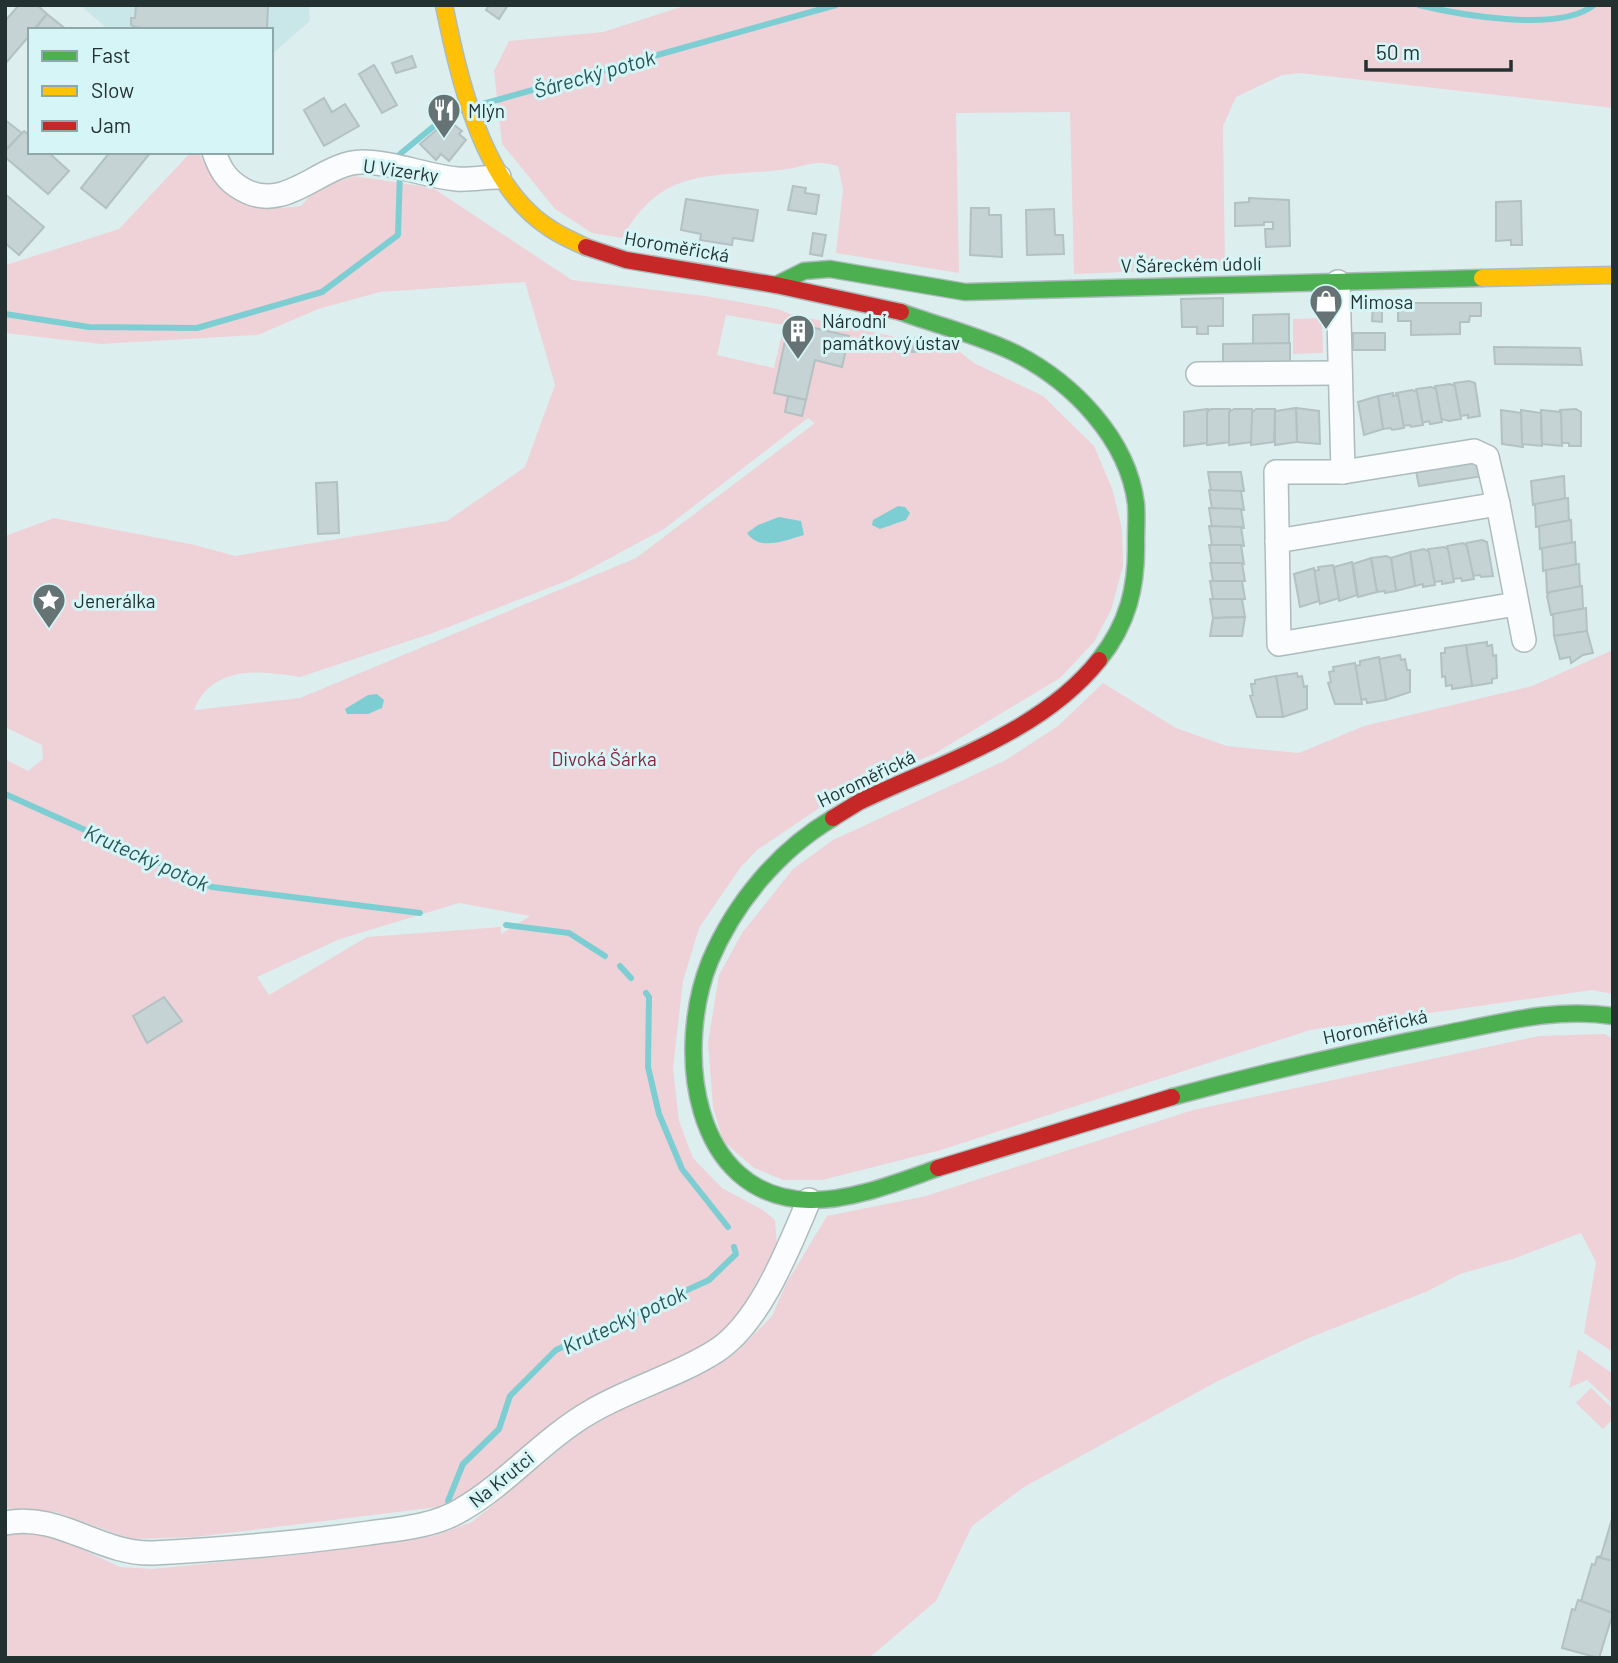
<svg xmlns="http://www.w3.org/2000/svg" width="1618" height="1663" font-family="Barlow,sans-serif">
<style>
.built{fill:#c9e7e9}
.green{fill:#eed2d8;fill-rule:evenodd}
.water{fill:#7dced3}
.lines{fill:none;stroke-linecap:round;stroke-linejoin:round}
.stream{stroke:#7dced3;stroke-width:6}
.building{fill:#c5d3d4;stroke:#b3c1c2;stroke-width:2}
.street-casing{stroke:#aebbbc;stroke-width:26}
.fast-casing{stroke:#aebbbc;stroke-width:19}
.slow-casing{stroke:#aebbbc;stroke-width:19}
.jam-casing{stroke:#aebbbc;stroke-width:19}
.street{stroke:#fafcfd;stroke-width:23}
.fast{stroke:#4caf50;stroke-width:16}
.slow{stroke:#ffc107;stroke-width:16}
.jam{stroke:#c62828;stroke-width:16}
.labels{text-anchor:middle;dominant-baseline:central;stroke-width:6;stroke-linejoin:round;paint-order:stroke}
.poi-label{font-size:19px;fill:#243131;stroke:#d5f5f7;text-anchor:start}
.street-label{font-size:19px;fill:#243131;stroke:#d5f5f7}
.park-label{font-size:19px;fill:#852640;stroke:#d5f5f7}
.water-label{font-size:21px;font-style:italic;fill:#275659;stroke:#d5f5f7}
</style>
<rect width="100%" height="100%" fill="#ddeeef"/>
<!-- built -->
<path class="built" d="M 80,5 L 309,5 L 310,21 L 271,55 L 271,30 L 109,30 Z"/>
<!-- green -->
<g class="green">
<path d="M 687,5 L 1613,5 L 1613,108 L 1299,73 L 1282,75 L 1236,97 L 1223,126 L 1225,268 L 1074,274 L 1070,112 L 956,113 L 959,273 L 836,253 L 843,190 L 838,166 C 812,158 804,168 780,170 C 709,178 663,166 622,238 L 592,233 L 555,209 L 502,144 L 494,71 L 509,41 L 603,32 Z"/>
<path d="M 191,152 L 198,152 C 229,204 240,214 301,206 L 315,190 L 354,176 L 433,188 L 572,280 L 706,296 L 778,309 L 790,314 L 914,341 L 915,338 L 946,341 L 974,363 L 1043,396 L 1094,446 L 1113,491 L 1122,529 L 1123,566 L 1111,610 L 1094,642 L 1060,678 L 934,754 L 846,790 L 757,850 L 740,868 L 699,928 L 683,981 L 673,1068 L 679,1121 L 693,1158 L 722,1188 L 763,1210 L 775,1220 L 777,1245 L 735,1321 L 697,1351 L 626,1379 L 559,1417 L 454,1505 L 195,1537 L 131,1539 L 56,1512 L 5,1508 L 5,759 L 28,771 L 43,759 L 42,745 L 5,727 L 5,536 L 54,518 L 195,545 L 235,556 L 447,521 L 525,467 L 555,385 L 525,282 L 380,292 L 318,309 L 258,335 L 101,344 L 5,333 L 5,263 L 9,264 L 119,229 ZM 726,315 L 784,325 L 774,368 L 717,355 ZM 808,418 L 815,423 L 636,558 L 300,698 L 194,710 C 212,665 259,670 300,677 L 433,633 L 569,580 L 664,529 ZM 459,903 L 530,916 L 501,934 L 501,927 L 367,937 L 269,995 L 257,977 L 340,939 Z"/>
<path d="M 1322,318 L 1323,353 L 1293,354 L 1293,319 Z"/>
<path d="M 1613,650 L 1613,994 L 1592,990 L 1310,1030 L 941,1150 L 822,1180 L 783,1180 L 754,1168 L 723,1141 L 713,1107 L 708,1043 L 719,975 L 742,933 L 793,869 L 833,840 L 1004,761 L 1058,726 L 1103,683 L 1176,728 L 1227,746 L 1299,753 L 1364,726 L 1532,686 Z"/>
<path d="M 1605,1034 L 1613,1039 L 1613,1352 L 1584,1333 L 1596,1262 L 1581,1233 L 1513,1259 L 1460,1274 L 1428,1291 L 1304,1340 L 1218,1381 L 1024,1487 L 972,1526 L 936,1601 L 869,1658 L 5,1658 L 5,1533 L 44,1532 L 120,1567 L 152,1569 L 305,1554 L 434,1536 L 472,1522 L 580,1433 L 643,1397 L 715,1367 L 737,1352 L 772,1316 L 786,1284 L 827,1216 L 926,1196 L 1193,1110 L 1539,1036 Z"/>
<path d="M 1578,1349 L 1613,1374 L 1613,1404 L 1587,1380 L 1569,1388 Z"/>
<path d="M 1591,1388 L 1613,1409 L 1613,1419 L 1603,1429 L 1576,1403 Z"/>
</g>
<!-- water -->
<g class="water">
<path d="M 898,506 L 905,507 L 910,513 L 906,520 L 880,529 L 872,525 L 873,520 Z"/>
<path d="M 779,517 L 801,521 L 804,535 C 786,540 760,552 747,533 L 758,525 Z"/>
<path d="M 377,694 L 384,700 L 382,708 L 368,714 L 347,714 L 345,709 L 368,695 Z"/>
</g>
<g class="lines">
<!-- stream -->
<g class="stream">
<path d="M 1419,5 C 1460,15 1559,33 1594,5"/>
<path d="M 479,105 L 836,5"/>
<path d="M 400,161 L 400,154 L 450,113 L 462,110"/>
<path d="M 5,314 L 89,327 L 197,328 L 322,292 L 398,235 L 400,171"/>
<path d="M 5,794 L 212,887 L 420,913"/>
<path d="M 506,925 L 569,933 L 605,956"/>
<path d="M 620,966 L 631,978"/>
<path d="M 646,993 L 649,997 L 648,1067 L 659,1114 L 682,1169 L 728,1227"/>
<path d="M 448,1501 L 463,1464 L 499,1429 L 510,1396 L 556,1350 L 709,1280 L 736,1254 L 734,1247"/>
</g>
</g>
<!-- building -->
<g class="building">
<path d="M 19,5 L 37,5 L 47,14 L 34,30 L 30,30 L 30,35 L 5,64 L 5,21 Z"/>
<path d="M 136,5 L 268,5 L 267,30 L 161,30 L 135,27 L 131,25 L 131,18 L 135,18 Z"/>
<path d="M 489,5 L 508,5 L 499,19 L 486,10 Z"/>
<path d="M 47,14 L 67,30 L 34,30 Z"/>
<path d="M 412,56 L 416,67 L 396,73 L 392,63 Z"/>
<path d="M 374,65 L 397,105 L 382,113 L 359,74 Z"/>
<path d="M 324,98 L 332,112 L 345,104 L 359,126 L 324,146 L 304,110 Z"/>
<path d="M 5,120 L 22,133 L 5,151 Z"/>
<path d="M 448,120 L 462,131 L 459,134 L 466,140 L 449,161 L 441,154 L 436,160 L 420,144 Z"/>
<path d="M 24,131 L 30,136 L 30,152 L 48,152 L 69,171 L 48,194 L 5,157 L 5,151 Z"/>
<path d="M 110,152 L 151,152 L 106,208 L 81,188 Z"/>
<path d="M 793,186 L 806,188 L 805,193 L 819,195 L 816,214 L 788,210 Z"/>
<path d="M 5,194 L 44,227 L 19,255 L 5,243 Z"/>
<path d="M 1249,198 L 1289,200 L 1290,246 L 1266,247 L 1265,229 L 1273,229 L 1273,222 L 1264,222 L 1264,225 L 1235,226 L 1235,203 L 1249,202 Z"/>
<path d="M 686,199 L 758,210 L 753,241 L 733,238 L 732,245 L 700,240 L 701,234 L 681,230 Z"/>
<path d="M 1521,201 L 1522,245 L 1511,245 L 1511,240 L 1496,241 L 1496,202 Z"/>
<path d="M 971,208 L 989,208 L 989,215 L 1001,215 L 1002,257 L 970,255 Z"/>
<path d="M 1054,209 L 1055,235 L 1063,235 L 1064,254 L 1027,255 L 1026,210 Z"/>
<path d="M 813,233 L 826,235 L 822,256 L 810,254 Z"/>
<path d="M 1223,298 L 1223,326 L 1208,326 L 1208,334 L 1197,334 L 1197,327 L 1182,327 L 1181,299 Z"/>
<path d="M 1373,303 L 1382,303 L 1382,322 L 1372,321 Z"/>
<path d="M 1398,303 L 1481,303 L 1481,316 L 1470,316 L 1469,322 L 1460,322 L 1460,334 L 1411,335 L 1411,321 L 1398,321 Z"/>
<path d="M 1289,314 L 1289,346 L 1253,346 L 1253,315 Z"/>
<path d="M 789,322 L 849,336 L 842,367 L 815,360 L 806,400 L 774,393 Z"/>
<rect x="1353" y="333" width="32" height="17"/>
<path d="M 915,338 L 930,341 L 929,350 L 912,352 Z"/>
<path d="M 1290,343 L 1290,367 L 1223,368 L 1223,344 Z"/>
<path d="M 1494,347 L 1580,348 L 1582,365 L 1495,364 Z"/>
<path d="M 1469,381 L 1475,383 L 1480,416 L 1468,418 L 1468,415 L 1460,416 L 1454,383 Z"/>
<path d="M 1450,384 L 1455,386 L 1461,419 L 1449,421 L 1441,419 L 1435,386 Z"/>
<path d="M 1431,387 L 1436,389 L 1442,422 L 1430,424 L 1429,421 L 1422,423 L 1416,389 Z"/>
<path d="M 1412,390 L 1417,392 L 1423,425 L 1411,427 L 1410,425 L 1402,426 L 1396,393 Z"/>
<path d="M 1393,393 L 1393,396 L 1398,395 L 1404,428 L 1392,430 L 1391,428 L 1383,429 L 1378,396 Z"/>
<path d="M 788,396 L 806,400 L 802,416 L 785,412 Z"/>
<path d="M 1378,396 L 1383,429 L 1364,435 L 1358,402 Z"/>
<path d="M 1296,408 L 1319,411 L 1320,444 L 1297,442 Z"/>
<path d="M 1296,408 L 1297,442 L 1275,445 L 1275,411 Z"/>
<path d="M 1208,409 L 1207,443 L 1184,446 L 1184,412 Z"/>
<path d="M 1211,409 L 1230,409 L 1230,442 L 1207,445 L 1207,412 Z"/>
<path d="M 1234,409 L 1252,409 L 1252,442 L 1229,445 L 1229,412 Z"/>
<path d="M 1256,409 L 1275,409 L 1274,442 L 1251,445 L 1252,412 Z"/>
<path d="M 1576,409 L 1581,412 L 1581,446 L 1569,446 L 1569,443 L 1561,443 L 1560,410 Z"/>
<path d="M 1501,410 L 1522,413 L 1523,447 L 1502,444 Z"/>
<path d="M 1521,410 L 1541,413 L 1542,446 L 1522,444 Z"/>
<path d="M 1541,410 L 1561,412 L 1562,446 L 1542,444 Z"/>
<path d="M 1480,461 L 1483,476 L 1419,486 L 1416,471 Z"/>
<path d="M 1208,472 L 1241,472 L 1244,491 L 1211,491 Z"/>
<path d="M 1564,476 L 1565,499 L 1533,505 L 1531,481 Z"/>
<path d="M 337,482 L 339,533 L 318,534 L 316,483 Z"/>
<path d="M 1209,490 L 1241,491 L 1244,510 L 1212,509 Z"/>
<path d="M 1568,498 L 1569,521 L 1536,527 L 1535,504 Z"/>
<path d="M 1209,508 L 1241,509 L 1244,528 L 1212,527 Z"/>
<path d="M 1571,520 L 1572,543 L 1540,549 L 1539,526 Z"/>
<path d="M 1209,526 L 1241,527 L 1244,546 L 1212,545 Z"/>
<path d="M 1482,540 L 1487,542 L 1493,576 L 1481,577 L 1480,575 L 1472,576 L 1466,543 Z"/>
<path d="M 1575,542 L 1576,565 L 1543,571 L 1542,548 Z"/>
<path d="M 1463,543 L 1467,546 L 1474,579 L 1462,581 L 1461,578 L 1453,579 L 1447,546 Z"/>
<path d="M 1209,545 L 1241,545 L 1244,564 L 1212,563 Z"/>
<path d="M 1444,547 L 1448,549 L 1454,582 L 1442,584 L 1442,581 L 1434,582 L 1428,549 Z"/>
<path d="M 1424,549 L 1429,552 L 1435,585 L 1423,587 L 1423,584 L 1415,586 L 1410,552 Z"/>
<path d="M 1410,552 L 1415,586 L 1396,591 L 1391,558 Z"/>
<path d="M 1386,556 L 1391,558 L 1396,591 L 1385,593 L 1385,591 L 1377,592 L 1371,558 Z"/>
<path d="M 1371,558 L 1377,592 L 1358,597 L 1353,564 Z"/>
<path d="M 1352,562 L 1357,595 L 1339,601 L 1334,567 Z"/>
<path d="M 1210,563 L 1242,563 L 1245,581 L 1213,581 Z"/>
<path d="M 1579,564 L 1580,587 L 1547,593 L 1546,570 Z"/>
<path d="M 1333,565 L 1339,598 L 1320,604 L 1314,571 L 1319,570 L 1318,567 Z"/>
<path d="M 1314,568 L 1319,601 L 1300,607 L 1294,574 Z"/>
<path d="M 1210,581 L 1242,581 L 1245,599 L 1213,599 Z"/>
<path d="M 1582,586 L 1583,609 L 1551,615 L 1547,596 L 1550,592 Z"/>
<path d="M 1210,599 L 1242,599 L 1245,617 L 1213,618 Z"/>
<path d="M 1586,608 L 1587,631 L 1554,636 L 1553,614 Z"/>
<path d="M 1245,617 L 1242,636 L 1210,636 L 1213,618 Z"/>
<path d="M 1587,631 L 1593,653 L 1583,655 L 1571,663 L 1570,657 L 1560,659 L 1554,636 Z"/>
<path d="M 1487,642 L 1487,646 L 1492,645 L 1493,656 L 1496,655 L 1497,678 L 1492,679 L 1492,683 L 1472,686 L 1466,645 Z"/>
<path d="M 1466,645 L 1472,686 L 1452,689 L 1452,685 L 1446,686 L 1445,676 L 1442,677 L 1441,653 L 1445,653 L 1445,648 Z"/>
<path d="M 1400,655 L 1401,660 L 1405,659 L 1407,670 L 1410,670 L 1410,692 L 1386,700 L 1379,659 Z"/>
<path d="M 1379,657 L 1386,700 L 1367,703 L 1366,699 L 1360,700 L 1355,666 L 1360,665 L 1360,661 Z"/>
<path d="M 1355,663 L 1362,704 L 1335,704 L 1328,683 L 1331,682 L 1329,672 L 1334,671 L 1333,667 Z"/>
<path d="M 1297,673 L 1298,677 L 1302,676 L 1304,687 L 1307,686 L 1307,709 L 1283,717 L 1276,676 Z"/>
<path d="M 1276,676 L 1283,717 L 1257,717 L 1250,696 L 1253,695 L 1251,684 L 1255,684 L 1255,680 Z"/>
<path d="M 164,997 L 182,1021 L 147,1043 L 133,1016 Z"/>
<path d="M 1612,1519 L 1613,1519 L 1613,1561 L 1597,1557 L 1601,1556 Z"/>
<path d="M 1597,1557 L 1613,1561 L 1613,1613 L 1581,1601 L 1592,1564 L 1595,1565 Z"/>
<path d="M 1578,1600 L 1613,1613 L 1599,1658 L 1562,1648 L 1572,1609 L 1575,1610 Z"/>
</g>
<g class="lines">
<defs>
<g id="street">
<path d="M 214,152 C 220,169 226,180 242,189 C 286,215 321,162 362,162 C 394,162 425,176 457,179 C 470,180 485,177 499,177"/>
<path d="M 1338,282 L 1343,472"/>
<path d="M 1198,374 L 1340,373"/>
<path d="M 1498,504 L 1487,457 L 1474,451 L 1343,472 L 1276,472 L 1279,644 L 1516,604"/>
<path d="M 1277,541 L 1498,504 L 1524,640"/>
<path d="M 5,1523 C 59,1512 101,1555 153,1553 C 225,1549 298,1543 369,1533 C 399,1529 435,1526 461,1510 C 508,1483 544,1438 592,1411 C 631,1388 677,1376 716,1351 C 760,1323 789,1247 809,1200"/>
</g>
<g id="fast">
<path d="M 776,285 L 804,271 L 830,269 L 965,292 L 1482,278"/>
<path d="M 901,312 C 939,326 981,336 1017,354 C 1073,383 1128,439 1136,504 C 1137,516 1136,529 1136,541 C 1137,587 1128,624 1099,660"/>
<path d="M 833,818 C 779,850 735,902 710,961 C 675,1047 690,1197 809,1200 C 852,1201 898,1182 938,1168"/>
<path d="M 1172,1097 C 1262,1073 1352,1052 1443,1034 C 1500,1023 1555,1007 1613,1016"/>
</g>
<g id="slow">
<path d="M 444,5 C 459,78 482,184 548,227 C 559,235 573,241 586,247"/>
<path d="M 1482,278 L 1613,275"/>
</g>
<g id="jam">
<path d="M 586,247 L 626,260 L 776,285 L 901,312"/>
<path d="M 833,818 L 859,802 C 940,763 1041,733 1099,660"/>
<path d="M 938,1168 L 1172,1097"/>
</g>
</defs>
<!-- street casing -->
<use href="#street" class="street-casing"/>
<!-- fast casing -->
<use href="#fast" class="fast-casing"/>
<!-- slow casing -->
<use href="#slow" class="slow-casing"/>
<!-- jam casing -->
<use href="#jam" class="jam-casing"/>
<!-- street -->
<use href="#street" class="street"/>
<!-- fast -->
<use href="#fast" class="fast"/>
<!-- slow -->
<use href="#slow" class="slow"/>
<!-- jam -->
<use href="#jam" class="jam"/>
</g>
<!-- icons -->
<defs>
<symbol id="restaurant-pin" viewBox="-11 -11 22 30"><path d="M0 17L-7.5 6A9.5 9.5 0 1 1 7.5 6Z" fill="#657374" stroke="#d5f5f7"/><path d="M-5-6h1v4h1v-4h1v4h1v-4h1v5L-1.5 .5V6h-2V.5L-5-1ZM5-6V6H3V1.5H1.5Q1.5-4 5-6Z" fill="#fff"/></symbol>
<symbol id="shop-pin" viewBox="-11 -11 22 30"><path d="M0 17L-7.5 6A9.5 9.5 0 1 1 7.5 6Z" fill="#657374" stroke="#d5f5f7"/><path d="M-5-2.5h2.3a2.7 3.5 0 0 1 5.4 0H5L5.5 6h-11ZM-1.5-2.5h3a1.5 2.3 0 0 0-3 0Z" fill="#fff"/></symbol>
<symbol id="building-pin" viewBox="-11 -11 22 30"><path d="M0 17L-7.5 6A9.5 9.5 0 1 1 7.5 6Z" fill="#657374" stroke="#d5f5f7"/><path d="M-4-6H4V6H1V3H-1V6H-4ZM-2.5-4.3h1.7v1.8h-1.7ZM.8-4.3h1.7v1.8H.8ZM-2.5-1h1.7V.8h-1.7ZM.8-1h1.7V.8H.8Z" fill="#fff"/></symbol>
<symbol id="sight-pin" viewBox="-11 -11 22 30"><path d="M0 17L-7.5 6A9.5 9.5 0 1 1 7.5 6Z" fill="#657374" stroke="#d5f5f7"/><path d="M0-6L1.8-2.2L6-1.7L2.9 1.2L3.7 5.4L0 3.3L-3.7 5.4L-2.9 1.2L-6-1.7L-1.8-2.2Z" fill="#fff"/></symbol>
</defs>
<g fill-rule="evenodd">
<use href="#restaurant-pin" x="425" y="91" width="38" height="52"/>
<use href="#shop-pin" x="1307" y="282" width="38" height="52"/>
<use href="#building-pin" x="779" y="312" width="38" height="52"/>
<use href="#sight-pin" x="30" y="581" width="38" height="52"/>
</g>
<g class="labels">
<!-- poi labels -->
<g class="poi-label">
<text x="468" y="110">Mlýn</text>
<text x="1350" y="301">Mimosa</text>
<text x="822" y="320">Národní<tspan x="822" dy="22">památkový ústav</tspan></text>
<text x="74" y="600">Jenerálka</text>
</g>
<!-- street labels -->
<g class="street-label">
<text transform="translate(401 170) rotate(8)">U Vizerky</text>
<text transform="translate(677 246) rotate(10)">Horoměřická</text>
<text transform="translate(1191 264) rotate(-1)">V Šáreckém údolí</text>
<text transform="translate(866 778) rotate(-26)">Horoměřická</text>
<text transform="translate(1375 1026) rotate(-12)">Horoměřická</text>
<text transform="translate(501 1479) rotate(-39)">Na Krutci</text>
</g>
<!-- park labels -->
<g class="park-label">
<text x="604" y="758">Divoká Šárka</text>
</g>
<!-- water labels -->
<g class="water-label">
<text transform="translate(594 73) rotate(-16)">Šárecký potok</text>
<text transform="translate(147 857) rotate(24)">Krutecký potok</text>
<text transform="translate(624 1319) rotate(-25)">Krutecký potok</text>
</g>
</g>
<!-- border -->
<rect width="1618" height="1663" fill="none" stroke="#243131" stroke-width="14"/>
<!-- legend -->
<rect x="28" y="28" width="245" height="126" fill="#d5f5f7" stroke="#8ea7a8" stroke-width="2"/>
<rect x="42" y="51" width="35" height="10" fill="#4caf50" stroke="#8ea7a8" stroke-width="2"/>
<text x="91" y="63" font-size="21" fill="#243131">Fast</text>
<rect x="42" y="86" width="35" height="10" fill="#ffc107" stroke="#8ea7a8" stroke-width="2"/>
<text x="91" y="98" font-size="21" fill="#243131">Slow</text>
<rect x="42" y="121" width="35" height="10" fill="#c62828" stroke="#8ea7a8" stroke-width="2"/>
<text x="91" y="133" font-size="21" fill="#243131">Jam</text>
<!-- scale -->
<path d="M1366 60v10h145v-10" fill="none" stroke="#243131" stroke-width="3.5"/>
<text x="1376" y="60" font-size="21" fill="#243131" stroke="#d5f5f7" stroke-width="5" paint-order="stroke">50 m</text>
</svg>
